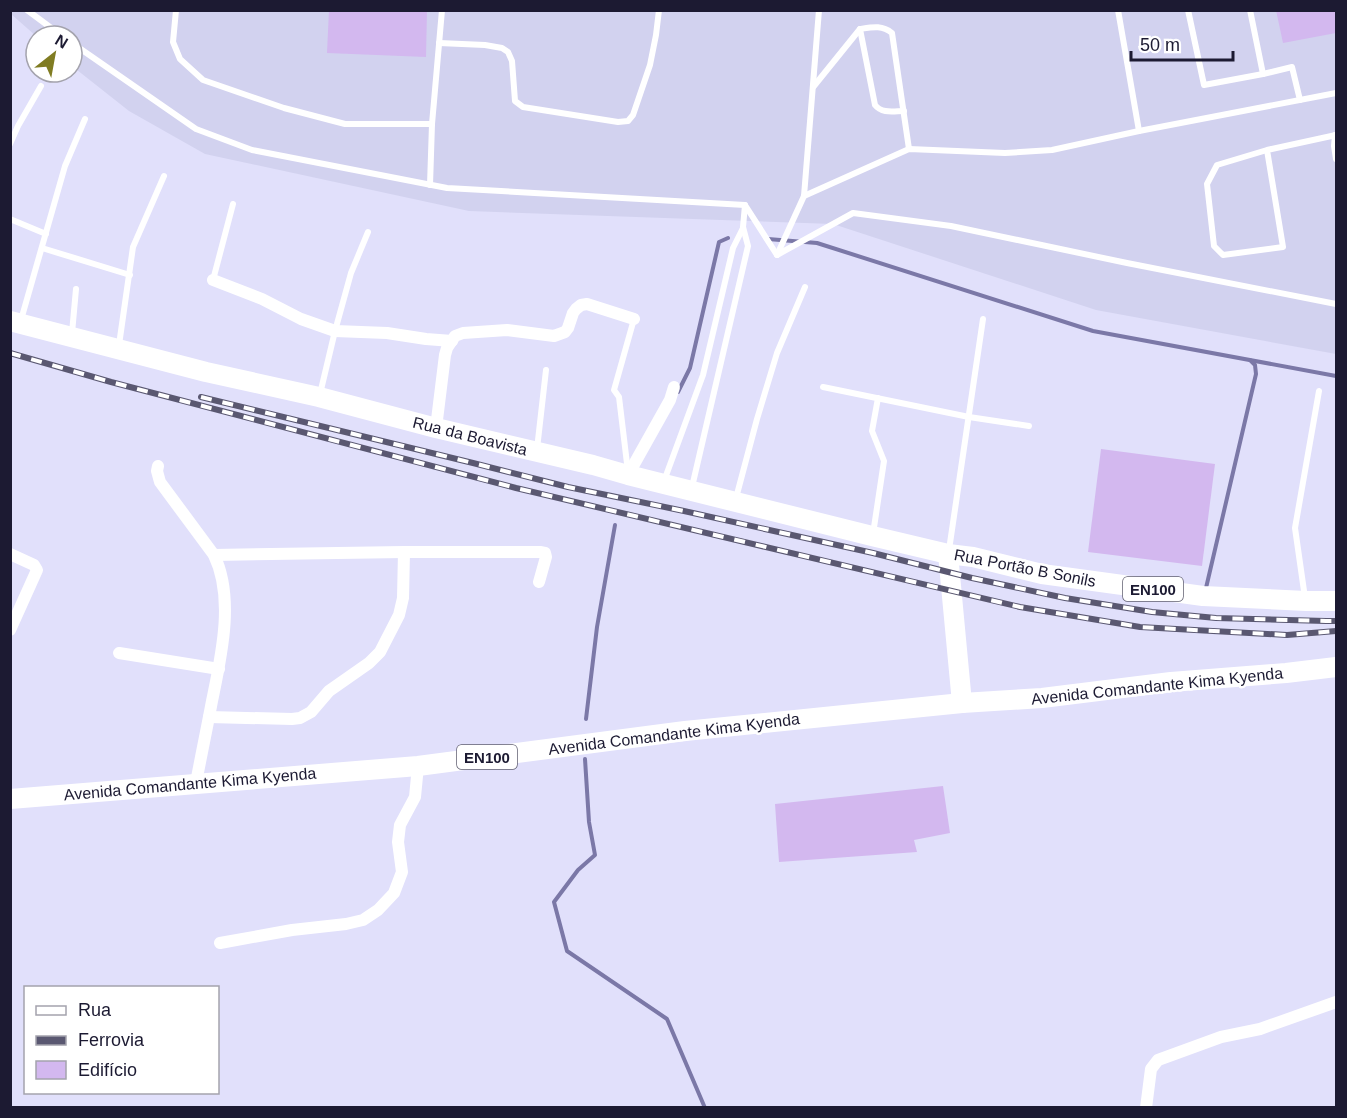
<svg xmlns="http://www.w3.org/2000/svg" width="1347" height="1118" font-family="Arial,sans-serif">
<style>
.built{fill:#d2d2ef}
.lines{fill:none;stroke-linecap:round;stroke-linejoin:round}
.stream{stroke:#7b78a7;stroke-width:4}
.building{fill:#d3b8ef}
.lane{stroke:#fff;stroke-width:6}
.street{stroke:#fff;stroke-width:12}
.primary{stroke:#fff;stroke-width:20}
.rail-casing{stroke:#5a5871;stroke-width:6}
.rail{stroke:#fff;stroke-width:4;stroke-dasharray:11;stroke-linecap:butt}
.labels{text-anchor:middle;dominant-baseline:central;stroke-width:5;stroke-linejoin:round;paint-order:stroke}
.shield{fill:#fff;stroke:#605f70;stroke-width:1.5}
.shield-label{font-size:15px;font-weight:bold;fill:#1c1a32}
.street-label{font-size:16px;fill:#1c1a32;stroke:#fff}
</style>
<rect width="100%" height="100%" fill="#e1e0fb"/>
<!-- built -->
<path class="built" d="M 11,10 L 1336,11 L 1336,354 L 1096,310 L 833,224 L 469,211 L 205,154 L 129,111 L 72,66 L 72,36 L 36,36 L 11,14 Z"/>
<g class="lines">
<!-- stream -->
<g class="stream">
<path d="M 768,239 L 817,243 L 1093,331 L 1336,376"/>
<path d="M 678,392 L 690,368 L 719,242 L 728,238"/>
<path d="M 1206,588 L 1256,374 L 1255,365 L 1250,360"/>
<path d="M 586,719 L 597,627 L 615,525"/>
<path d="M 585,759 L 589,822 L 595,855 L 578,870 L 554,902 L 567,951 L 667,1019 L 705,1108"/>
</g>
</g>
<!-- building -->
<g class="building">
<path d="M 329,10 L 427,10 L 426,57 L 327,53 Z"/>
<path d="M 1276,10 L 1336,10 L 1336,33 L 1283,43 Z"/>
<path d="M 1101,449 L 1215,464 L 1202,566 L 1088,552 Z"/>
<path d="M 943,786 L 950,833 L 914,840 L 917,852 L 779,862 L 775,804 Z"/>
</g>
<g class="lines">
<!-- lane -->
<g class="lane">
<path d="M 27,10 L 62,36"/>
<path d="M 176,10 L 173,42 L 180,59 L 203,80 L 284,108 L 345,124 L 432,124"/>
<path d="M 1118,10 L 1139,131"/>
<path d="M 1188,10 L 1204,85 L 1263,74 L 1292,67 L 1300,100"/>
<path d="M 1250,10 L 1263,74"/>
<path d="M 860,29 L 875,105 C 882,114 894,111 904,111"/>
<path d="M 72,43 L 196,129 L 252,150 L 447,188 L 745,205 L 777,255 L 853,213 L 951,226 L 1127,263 L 1336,304"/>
<path d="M 439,43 L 485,45 L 502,48 L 508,52 L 512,61 L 515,101 L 523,107 L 618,122 L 628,121 L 633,115 L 650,65 L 656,35 L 659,10"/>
<path d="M 814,86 L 860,29 C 873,27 882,25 892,33 L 909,149"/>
<path d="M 1335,135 L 1334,146 L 1336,159"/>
<path d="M 10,144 L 18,126 L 41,86"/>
<path d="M 1267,150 L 1283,247 L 1223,255 L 1214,246 L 1207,184 L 1217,165 L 1267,150 L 1336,135"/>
<path d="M 430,185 L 432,124 L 442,10"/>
<path d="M 804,196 L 909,149 L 1005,153 L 1052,150 L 1139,131 L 1336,93"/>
<path d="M 10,219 L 46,234"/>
<path d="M 42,248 L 130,275"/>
<path d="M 777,255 L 804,196 L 819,10"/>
<path d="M 213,280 L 233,204"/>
<path d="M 21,320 L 65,166 L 85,119"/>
<path d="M 72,333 L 76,289"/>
<path d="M 119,345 L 133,247 L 164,176"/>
<path d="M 823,387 L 969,417 L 1029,426"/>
<path d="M 320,394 L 335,331 L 351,273 L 368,232"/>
<path d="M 537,449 L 546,370"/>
<path d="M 628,472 L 619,397 L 614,390 L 634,319"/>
<path d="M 664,481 L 703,375 L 733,248 L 743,228"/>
<path d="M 692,487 L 748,246 L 743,227 L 745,205"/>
<path d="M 736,498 L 757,419 L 777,353 L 805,287"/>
<path d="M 873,534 L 884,461 L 872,431 L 878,398"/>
<path d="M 949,550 L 983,319"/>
<path d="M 1305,598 L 1295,528 L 1319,391"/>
</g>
<!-- street -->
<g class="street">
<path d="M 213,280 L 262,299 L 301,319 L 335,331 L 387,333 L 426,339 L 452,341"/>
<path d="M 436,428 L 445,355 L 447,348 L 455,336 L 463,333 L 507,330 L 554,336 L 565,332 L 568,328 L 573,313 L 576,309 L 581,305 L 587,304 L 634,319"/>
<path d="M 158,466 L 157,471 L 160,482 L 214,555 C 235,598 221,657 212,701 C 207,728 201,756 196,783"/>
<path d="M 628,475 L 670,400 L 674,387"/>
<path d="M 10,554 L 34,565 L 37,570 L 10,630"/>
<path d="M 214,555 L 404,552 L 540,552 L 545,553 L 546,557 L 539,582"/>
<path d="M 119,653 L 219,669"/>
<path d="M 209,717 L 292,719 L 300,718 L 311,712 L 329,691 L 369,663 L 380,652 L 399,615 L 403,598 L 404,552"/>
<path d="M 220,943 L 292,930 L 346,924 L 363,920 L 378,910 L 394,893 L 402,872 L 398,842 L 400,825 L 415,797 L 418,766"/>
<path d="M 1146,1108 L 1151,1069 L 1158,1060 L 1221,1037 L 1260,1029 L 1336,1002"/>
</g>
<!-- primary -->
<g class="primary">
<path d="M 10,321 L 206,372 L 319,397 L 436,428 L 593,465 L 628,475 L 872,536 L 948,554 L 973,557 L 1042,574 L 1203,596 L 1306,601 L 1336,601"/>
<path d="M 948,554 L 962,703"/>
<path d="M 10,799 L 418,766 L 685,731 L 962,703 L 1042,698 L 1171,682 L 1286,673 L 1336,667"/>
</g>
<defs>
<g id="rail">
<path d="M 10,353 L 111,382 L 516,488 L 1020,607 L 1140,627 L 1287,635 L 1336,631"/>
<path d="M 201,397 L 473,463 L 568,487 L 684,511 L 873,553 L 972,578 L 1065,598 L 1152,612 L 1216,618 L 1326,621 L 1336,621"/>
</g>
</defs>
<!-- rail casing -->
<use href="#rail" class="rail-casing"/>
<!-- rail -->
<use href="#rail" class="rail"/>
</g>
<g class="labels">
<!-- shield labels -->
<g class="shield">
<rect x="1123" y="577" width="60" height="24" rx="4.5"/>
<rect x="457" y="745" width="60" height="24" rx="4.5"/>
</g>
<g class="shield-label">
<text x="1153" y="589">EN100</text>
<text x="487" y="757">EN100</text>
</g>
<!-- street labels -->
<g class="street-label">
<text transform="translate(470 436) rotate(14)">Rua da Boavista</text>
<text transform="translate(1025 568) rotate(11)">Rua Portão B Sonils</text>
<text transform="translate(1157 686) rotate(-6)">Avenida Comandante Kima Kyenda</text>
<text transform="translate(674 734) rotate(-7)">Avenida Comandante Kima Kyenda</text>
<text transform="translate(190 784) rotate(-5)">Avenida Comandante Kima Kyenda</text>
</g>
</g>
<!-- border -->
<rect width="1347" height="1118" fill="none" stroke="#1c1a32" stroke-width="24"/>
<!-- legend -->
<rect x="24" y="986" width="195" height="108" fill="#ffffff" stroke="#a4a3ad" stroke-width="1.5"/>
<rect x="36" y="1006" width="30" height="9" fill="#ffffff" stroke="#a4a3ad" stroke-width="1.5"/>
<text x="78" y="1016" font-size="18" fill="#1c1a32">Rua</text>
<rect x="36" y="1036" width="30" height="9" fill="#5a5871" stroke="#a4a3ad" stroke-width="1.5"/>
<text x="78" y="1046" font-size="18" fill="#1c1a32">Ferrovia</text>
<rect x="36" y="1061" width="30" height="18" fill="#d3b8ef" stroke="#a4a3ad" stroke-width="1.5"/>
<text x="78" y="1076" font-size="18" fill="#1c1a32">Edifício</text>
<!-- north arrow -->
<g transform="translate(54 54) rotate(31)"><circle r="28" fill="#ffffff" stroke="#a4a3ad" stroke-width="1.5"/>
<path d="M0-4.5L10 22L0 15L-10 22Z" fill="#807c22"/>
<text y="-9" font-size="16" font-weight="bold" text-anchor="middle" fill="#1c1a32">N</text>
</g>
<!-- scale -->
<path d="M1131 51v9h102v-9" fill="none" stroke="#1c1a32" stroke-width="3"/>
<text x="1140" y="51" font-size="18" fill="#1c1a32" stroke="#ffffff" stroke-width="4.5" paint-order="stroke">50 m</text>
</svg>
